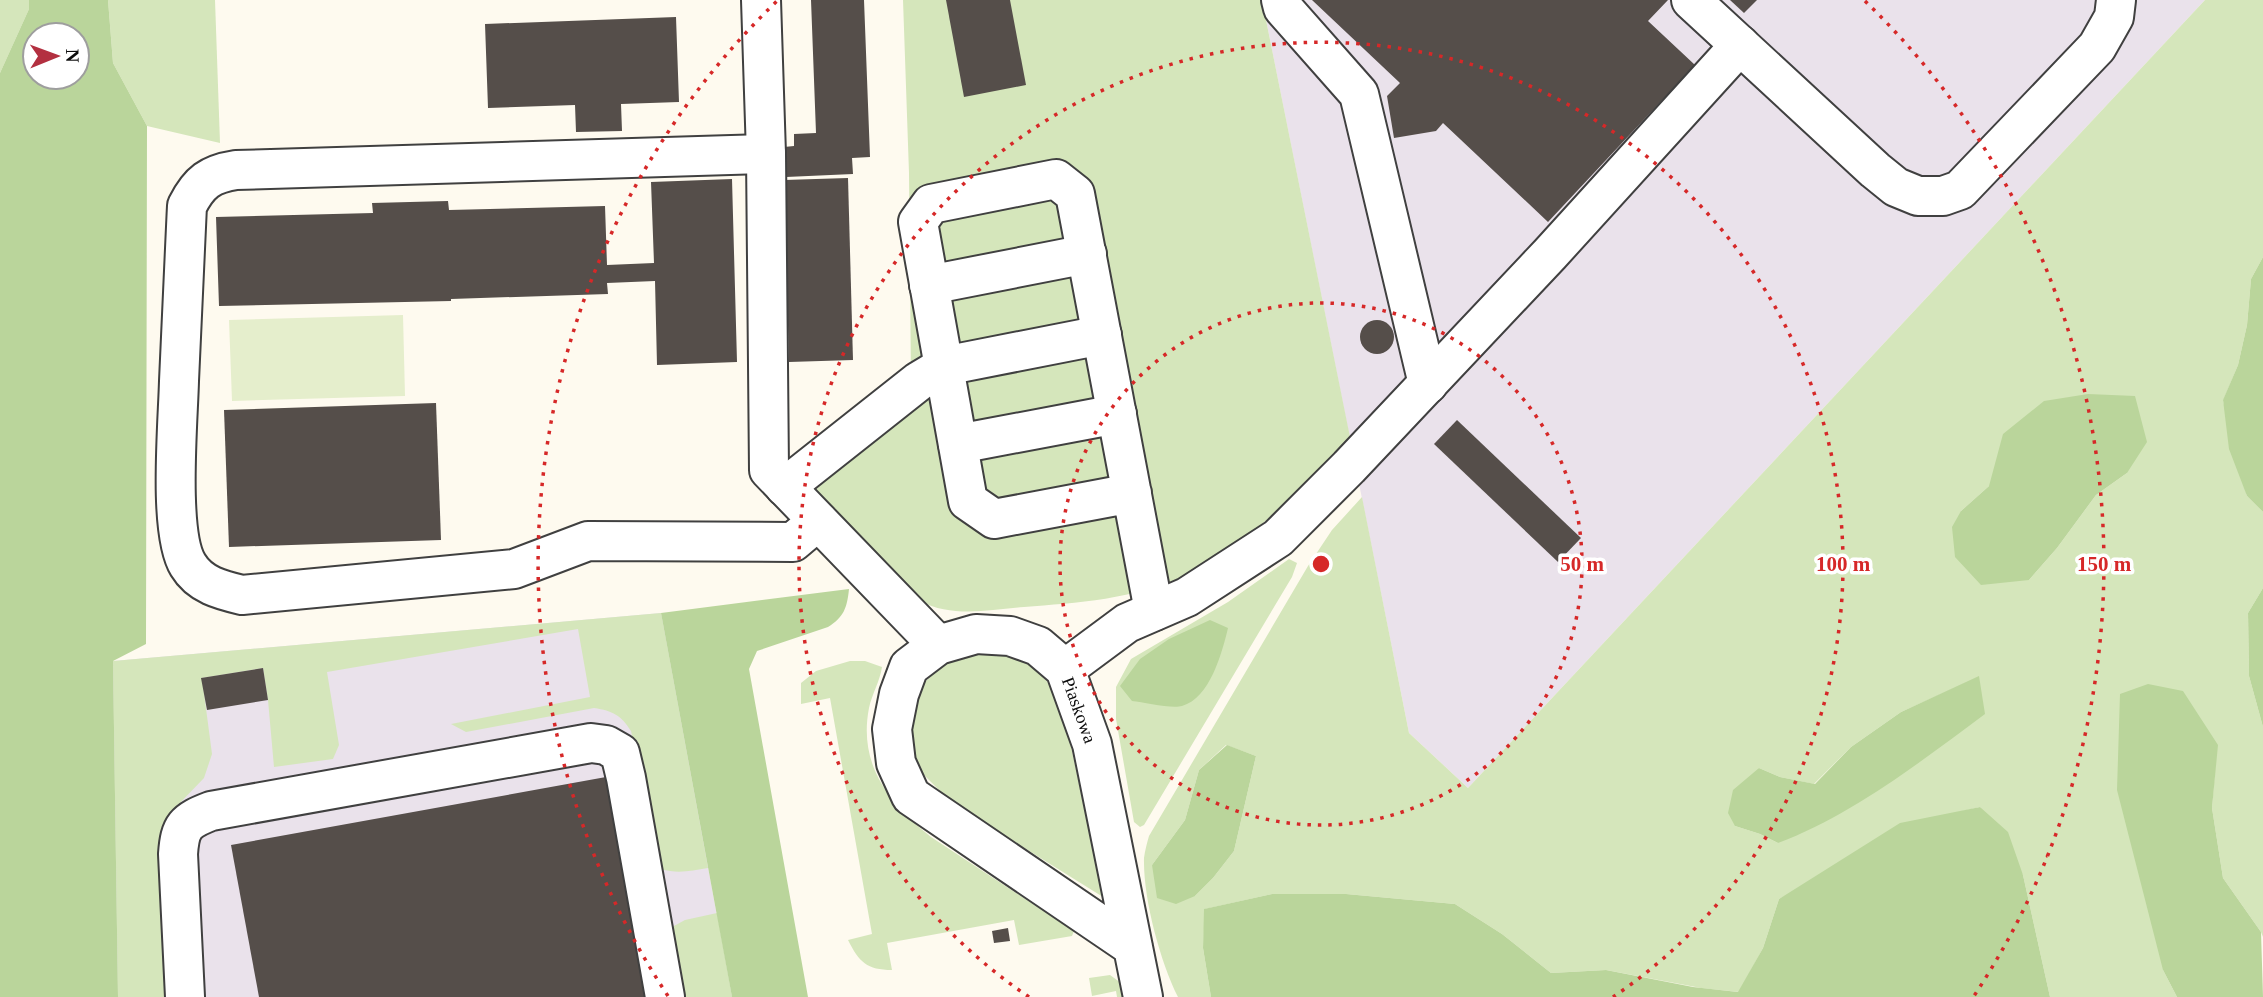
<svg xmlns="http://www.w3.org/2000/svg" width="2263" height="997" font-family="'Times New Roman',serif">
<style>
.industrial{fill:#eae2eb}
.green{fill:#d5e6bb;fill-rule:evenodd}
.forest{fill:#bad59b;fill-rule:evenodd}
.pitch{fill:#e5eecc}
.building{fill:#554e4a}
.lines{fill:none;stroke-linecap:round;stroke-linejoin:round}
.minor-casing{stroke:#404040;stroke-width:42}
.minor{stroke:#fff;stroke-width:38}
.ring{fill:none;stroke:#d62828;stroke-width:3.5;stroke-dasharray:3.5 7}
.labels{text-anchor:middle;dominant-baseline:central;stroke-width:7;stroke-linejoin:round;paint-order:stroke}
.street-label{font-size:18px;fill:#0d0d0d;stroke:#fff}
.centre{fill:#d62828;stroke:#fff;stroke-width:3.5}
.ring-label{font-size:21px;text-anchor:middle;font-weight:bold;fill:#d62828;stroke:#fff;stroke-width:7;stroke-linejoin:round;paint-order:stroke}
</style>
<rect width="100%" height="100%" fill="#fefaef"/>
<!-- industrial -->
<g class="industrial">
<path d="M 1262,0 L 2205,0 L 1468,788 L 1409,733 Z"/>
<path d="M 661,613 L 732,997 L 118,997 L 113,661 Z"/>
</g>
<!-- green -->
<g class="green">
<path d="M 0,0 L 29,0 L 29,9 L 0,73 Z"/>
<path d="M 108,0 L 215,0 L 220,143 L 147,126 L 113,63 Z"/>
<path d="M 903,0 L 1262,0 L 1350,437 C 1301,490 1250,543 1184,576 C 1136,599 1076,603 1024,607 C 989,610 952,618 920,601 L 797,473 L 911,381 L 909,173 Z"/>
<path d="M 2205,0 L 2263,0 L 2263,257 L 2251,279 L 2247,325 L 2238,365 L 2223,401 L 2247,496 L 2263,512 L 2263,588 L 2248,613 L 2249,676 L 2263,727 L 2263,937 L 2261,932 L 2223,878 L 2212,808 L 2217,745 L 2163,970 L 2177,997 L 2050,997 L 2023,875 L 1980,807 L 1950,814 L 1779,899 L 1763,948 L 1739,992 L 1701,988 L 1606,970 L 1551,973 L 1502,934 L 1455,904 L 1346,894 L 1272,894 L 1205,909 L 1203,948 L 1211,997 L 1178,997 C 1160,961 1143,898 1144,858 C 1145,850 1147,843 1149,836 L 1308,566 L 1332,530 L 1362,497 L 1409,733 L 1468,788 ZM 2127,473 L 2096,495 L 2057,548 L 2029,580 L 1961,511 L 1989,486 ZM 1979,677 L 1778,843 L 1760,834 L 1735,826 L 1759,768 L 1780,777 L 1814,784 L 1851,747 L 1901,712 ZM 1226,745 L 1256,756 L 1234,851 L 1213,878 L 1195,896 L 1152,865 L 1185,820 L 1199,770 Z"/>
<path d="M 1289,559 L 1297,563 L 1292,577 L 1144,825 L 1140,827 L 1134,822 L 1116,719 L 1116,687 L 1131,659 L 1228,602 Z"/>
<path d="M 661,613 L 708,868 C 691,871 677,874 661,869 L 631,731 C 621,715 613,711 594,708 L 466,732 L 451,724 L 590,697 L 578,629 L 327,672 L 339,745 L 333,759 L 274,767 L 268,700 L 263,668 L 202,678 L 212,754 L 204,778 L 177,806 L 167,824 L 170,997 L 118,997 L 113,661 Z"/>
<path d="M 992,650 L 1030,663 L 1052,687 L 1065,718 L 1103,897 L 965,811 L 942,793 L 924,775 L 915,760 L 910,747 L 909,731 L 921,686 L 939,668 L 953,659 Z"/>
<path d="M 850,661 L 865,661 L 882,667 C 880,681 872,694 869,708 C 858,765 889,803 931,837 L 1074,931 L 1072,936 L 1019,945 L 1014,920 L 887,943 L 892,970 C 867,970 859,962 848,940 L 872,934 L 830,698 L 801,704 L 801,683 L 816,671 Z"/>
<path d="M 717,913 L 732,997 L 679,997 L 670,940 L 674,926 L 685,920 Z"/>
<path d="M 1110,975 L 1121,983 L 1125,997 L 1117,997 L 1116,991 L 1092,996 L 1089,978 Z"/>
</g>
<!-- forest -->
<g class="forest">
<path d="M 29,0 L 108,0 L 113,63 L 147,126 L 146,644 L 113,661 L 118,997 L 0,997 L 0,73 L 29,9 ZM 35,35 L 77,35 L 77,77 L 35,77 Z"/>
<path d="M 2263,257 L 2263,512 L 2247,496 L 2229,449 L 2223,400 L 2238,365 L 2247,325 L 2251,279 Z"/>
<path d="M 2088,394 L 2135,396 L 2147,442 L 2127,473 L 2096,495 L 2057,548 L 2029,580 L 1981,585 L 1955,557 L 1952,527 L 1961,511 L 1989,486 L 2003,434 L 2044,401 Z"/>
<path d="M 2263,588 L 2263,727 L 2249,676 L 2248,613 Z"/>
<path d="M 849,589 C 847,608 844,617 828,627 L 757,651 L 749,669 L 808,997 L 732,997 L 661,613 Z"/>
<path d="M 1210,620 L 1228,628 C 1222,653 1210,698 1182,706 C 1171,709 1144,702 1132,701 L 1120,686 L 1140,659 L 1169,639 Z"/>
<path d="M 1979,676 L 1985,714 C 1923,760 1851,816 1778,843 L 1760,834 L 1735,826 L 1728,813 L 1733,790 L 1759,768 L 1780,777 L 1815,784 L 1851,747 L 1901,712 Z"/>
<path d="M 2148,684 L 2183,691 L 2218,745 L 2212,808 L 2223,878 L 2261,932 L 2263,997 L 2177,997 L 2163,970 L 2117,790 L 2120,694 Z"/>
<path d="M 1227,745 L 1256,756 L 1234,851 L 1213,878 L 1195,896 L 1176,904 L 1157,898 L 1152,865 L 1185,820 L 1199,770 Z"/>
<path d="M 1980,807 L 2008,832 L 2023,875 L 2050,997 L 1211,997 L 1203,948 L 1204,909 L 1272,894 L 1346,894 L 1455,904 L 1502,934 L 1551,973 L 1606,970 L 1693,987 L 1738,992 L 1763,948 L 1779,899 L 1900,823 Z"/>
</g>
<!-- pitch -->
<path class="pitch" d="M 403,315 L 405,396 L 232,401 L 229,320 Z"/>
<!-- building -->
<g class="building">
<path d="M 811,0 L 864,0 L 870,157 L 852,158 L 853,174 L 786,177 L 784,147 L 794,146 L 794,134 L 816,133 Z"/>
<path d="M 946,0 L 1010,0 L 1026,85 L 964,97 Z"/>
<path d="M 1312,0 L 1668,0 L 1648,21 L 1695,65 L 1548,222 L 1443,123 L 1436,131 L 1394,138 L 1387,96 L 1400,83 Z"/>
<path d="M 1730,0 L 1757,0 L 1744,13 Z"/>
<path d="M 676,17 L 679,102 L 621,104 L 622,131 L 576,132 L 575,105 L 488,108 L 485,24 Z"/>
<path d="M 848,178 L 853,360 L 789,362 L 784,180 Z"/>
<path d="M 732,179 L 737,362 L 657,365 L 655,281 L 607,283 L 608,294 L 451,299 L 451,301 L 219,306 L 216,217 L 373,213 L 372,203 L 448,201 L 449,210 L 605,206 L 607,265 L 654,263 L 651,182 Z"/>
<circle cx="1377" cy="337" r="17"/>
<path d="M 436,403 L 441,540 L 229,547 L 224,410 Z"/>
<path d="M 1457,420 L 1581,538 L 1558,562 L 1434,444 Z"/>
<path d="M 263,668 L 268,700 L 207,710 L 201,678 Z"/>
<path d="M 606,777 L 646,997 L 259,997 L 231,845 Z"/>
<path d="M 1008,928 L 1010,941 L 994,943 L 992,931 Z"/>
</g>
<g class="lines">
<defs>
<g id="minor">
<path d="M 761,0 L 766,154 L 769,470 L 938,645"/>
<path d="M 1281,0 L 1283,8 L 1359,94 L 1428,384"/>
<path d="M 1691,0 L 1875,170 L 1896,187 L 1918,196 L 1943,196 L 1960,190 L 2097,47 L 2114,17 L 2116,0"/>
<path d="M 766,154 L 236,170 C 210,174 199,182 187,206 C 184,264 182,322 179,381 C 178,422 168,533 188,565 C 200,585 221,590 242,595 L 514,569 L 588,541 L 793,542 L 818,521"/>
<path d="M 929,285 L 1087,254"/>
<path d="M 958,444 L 1117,414"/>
<path d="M 785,487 L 919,381 L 944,366 L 1102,335"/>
<path d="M 1132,493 L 994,519 L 968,501 L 918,222 L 931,204 L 1056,179 L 1075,194 C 1102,333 1128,472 1154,611"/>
<path d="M 1065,669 L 1127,623 L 1187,597 L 1278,538 L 1349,467 L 1550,254 L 1740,45"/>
<path d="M 1133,947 L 911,796 L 896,763 L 892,729 L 899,694 L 909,667 L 938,645 L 976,634 L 1010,636 L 1038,646 L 1065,669 L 1092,744 L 1143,997"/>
<path d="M 185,997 L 178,854 C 180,826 185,821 211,811 L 591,743 L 606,745 L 620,753 L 626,778 L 665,997"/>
</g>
</defs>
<!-- minor casing -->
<use href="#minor" class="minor-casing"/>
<!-- minor -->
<use href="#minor" class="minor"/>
</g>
<!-- distance rings -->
<g class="ring">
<circle cx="1321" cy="564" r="261"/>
<path d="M1029 997A522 522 0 1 1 1613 997"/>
<path d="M668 996A783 783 0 0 1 777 1M1865 1A783 783 0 0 1 1974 996"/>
</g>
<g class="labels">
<!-- street labels -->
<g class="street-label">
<text transform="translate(1079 710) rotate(70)">Piaskowa</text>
</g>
</g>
<circle cx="1321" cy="564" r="10" class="centre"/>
<g class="ring-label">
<text x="1582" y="571">50 m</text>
<text x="1843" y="571">100 m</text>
<text x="2104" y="571">150 m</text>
</g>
<!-- north arrow -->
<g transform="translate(56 56) rotate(89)"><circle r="33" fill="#ffffff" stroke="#9e9e9e" stroke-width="2"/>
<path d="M0-5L12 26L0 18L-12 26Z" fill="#b33040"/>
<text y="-10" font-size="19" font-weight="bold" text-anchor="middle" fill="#0d0d0d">N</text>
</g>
</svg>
